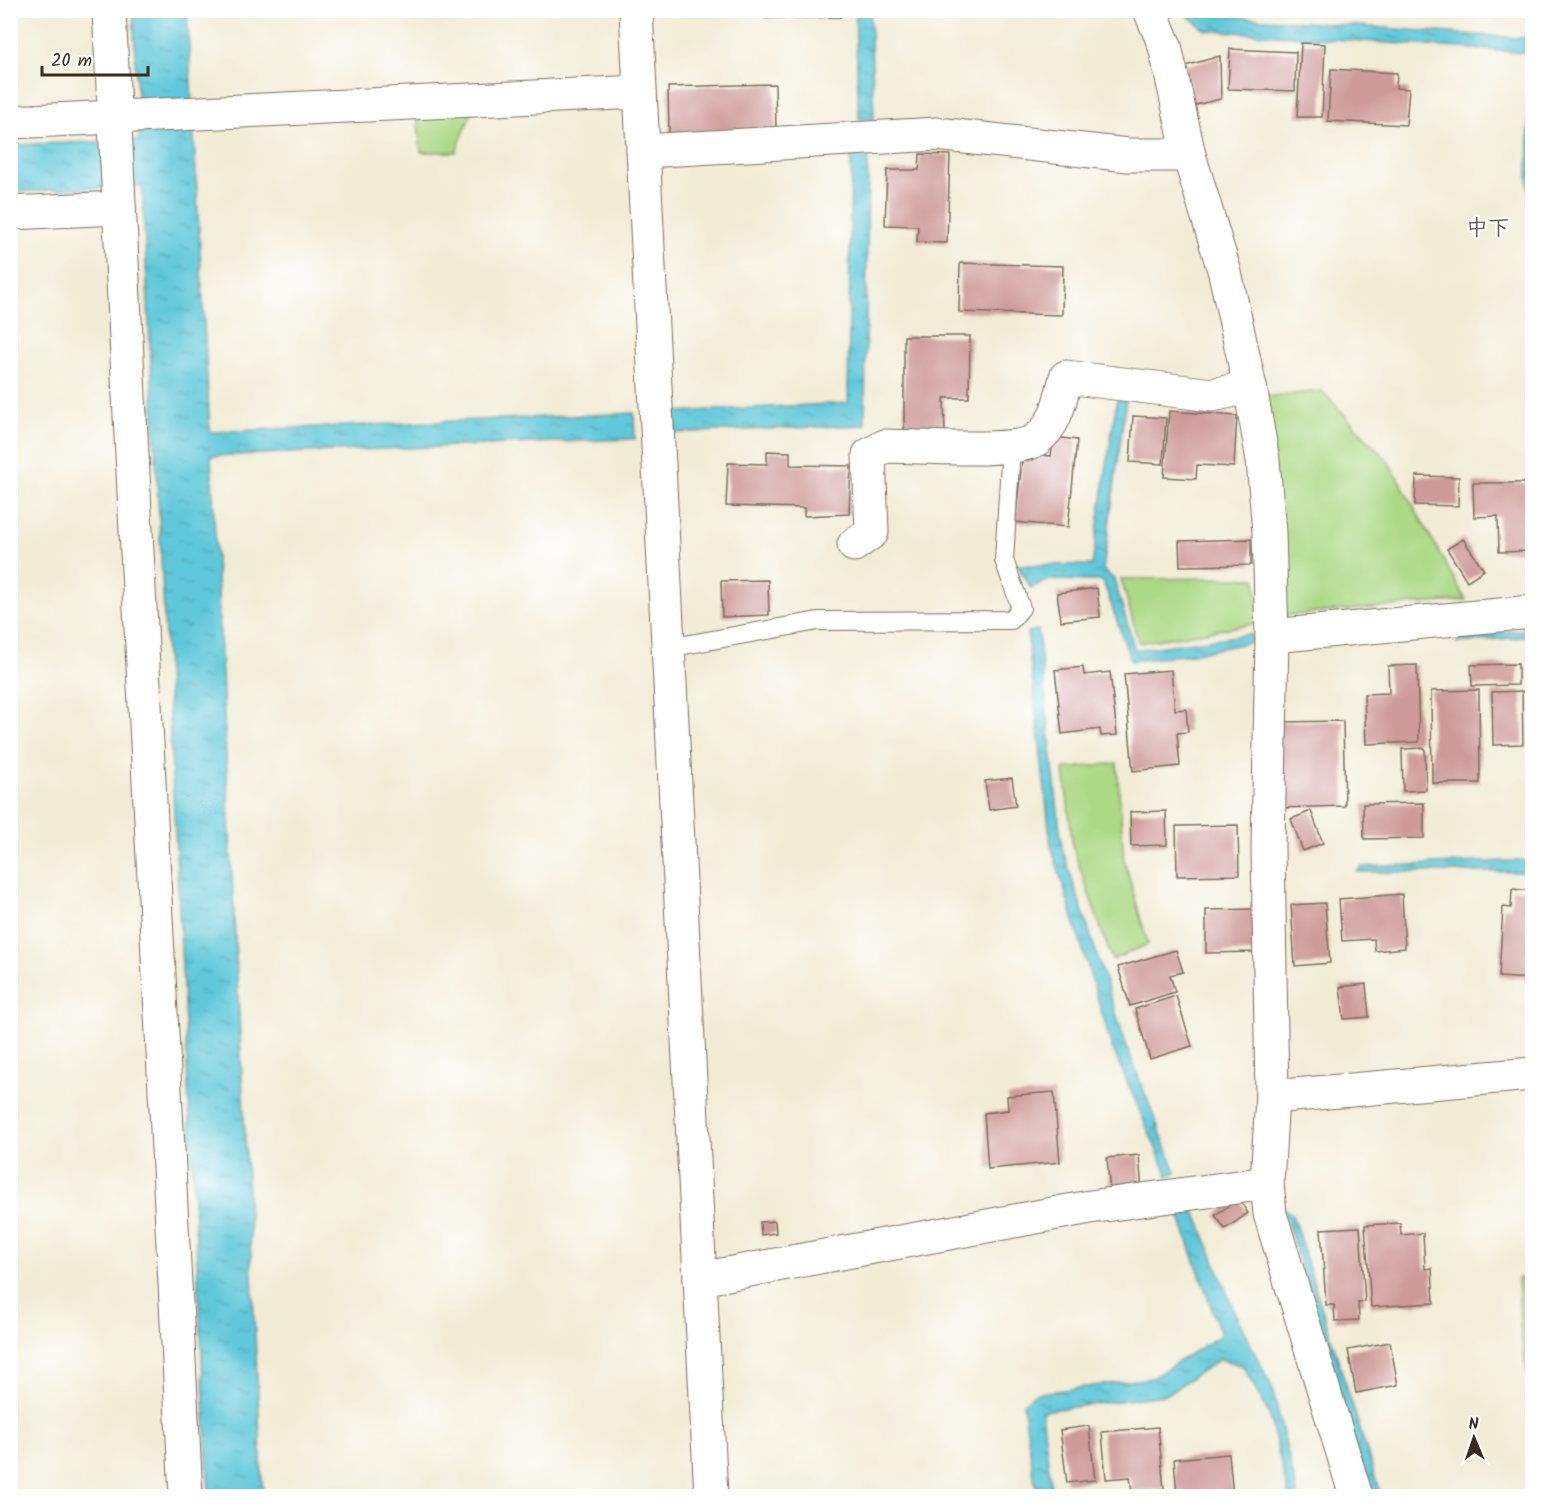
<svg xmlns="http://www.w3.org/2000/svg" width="1543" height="1507" font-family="Kalam,'Klee One',sans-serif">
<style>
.green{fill:#acd985;stroke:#748252;stroke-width:1.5}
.water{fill:url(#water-ripples);stroke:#4d797c;stroke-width:1.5}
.building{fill:#cf9b9a}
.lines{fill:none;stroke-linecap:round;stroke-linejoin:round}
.lane-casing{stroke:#7b6e5e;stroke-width:20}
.street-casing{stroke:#7b6e5e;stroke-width:35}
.lane{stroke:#fff;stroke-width:18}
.street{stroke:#fff;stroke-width:33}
.labels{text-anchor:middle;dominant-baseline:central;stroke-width:5;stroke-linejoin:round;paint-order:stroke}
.neighbourhood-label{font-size:22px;font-weight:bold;fill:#6f5249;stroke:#fff}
</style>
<defs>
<pattern id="water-ripples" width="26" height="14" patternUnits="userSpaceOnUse" patternTransform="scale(1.5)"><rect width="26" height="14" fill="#5fc8da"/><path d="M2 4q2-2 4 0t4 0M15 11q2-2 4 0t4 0" fill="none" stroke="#50a3b0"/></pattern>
</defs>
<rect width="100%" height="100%" fill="#fff"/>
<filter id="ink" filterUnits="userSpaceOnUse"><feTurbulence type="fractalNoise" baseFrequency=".0167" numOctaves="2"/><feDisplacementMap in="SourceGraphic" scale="12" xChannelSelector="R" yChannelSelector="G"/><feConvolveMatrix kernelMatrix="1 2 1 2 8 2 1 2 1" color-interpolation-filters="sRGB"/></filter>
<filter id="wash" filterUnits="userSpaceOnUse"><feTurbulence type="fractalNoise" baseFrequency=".008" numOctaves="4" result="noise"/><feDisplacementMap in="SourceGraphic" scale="24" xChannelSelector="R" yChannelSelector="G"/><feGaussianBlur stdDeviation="1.35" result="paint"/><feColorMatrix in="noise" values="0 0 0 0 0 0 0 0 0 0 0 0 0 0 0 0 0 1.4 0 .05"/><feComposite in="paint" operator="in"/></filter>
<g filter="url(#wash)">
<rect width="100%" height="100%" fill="#f2ecd6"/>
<!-- green -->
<g class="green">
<path d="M 472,111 L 456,152 L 421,152 L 417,114 Z"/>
<path d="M 1322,391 L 1388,461 L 1466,600 L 1280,616 L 1263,397 Z"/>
<path d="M 1256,578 L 1258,623 L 1139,643 L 1121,579 Z"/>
<path d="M 1117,763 L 1124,860 L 1148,944 L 1112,960 L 1073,848 L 1064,769 Z"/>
<path d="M 1518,1278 L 1532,1279 L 1532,1393 L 1530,1393 L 1521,1333 Z"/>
</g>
<!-- water -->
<g class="water">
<path d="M 133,11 L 187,11 L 210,432 L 634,413 L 635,439 L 211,456 L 263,1496 L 209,1496 L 142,186 L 11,192 L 10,145 L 139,140 Z"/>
<path d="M 855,11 L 870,11 L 874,119 L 859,119 Z"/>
<path d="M 1182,11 L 1209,11 L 1214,15 L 1517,38 L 1532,37 L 1532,68 L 1530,53 L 1205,30 Z"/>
<path d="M 1530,79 L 1532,80 L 1532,235 L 1528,183 Z"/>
<path d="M 851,156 L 868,157 L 865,425 L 674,433 L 673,412 L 848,403 Z"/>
<path d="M 1117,398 L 1126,400 L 1103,570 L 1114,579 L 1135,650 L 1251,634 L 1252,642 L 1191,654 L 1131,661 L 1103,581 L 1049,580 L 1031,588 L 1017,565 L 1092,565 Z"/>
<path d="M 1532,629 L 1532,636 L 1457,643 L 1459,636 Z"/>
<path d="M 1038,630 L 1062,848 L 1129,1053 L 1176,1172 L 1168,1176 L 1112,1047 L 1051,845 L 1027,632 Z"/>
<path d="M 1532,860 L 1532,872 L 1357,872 L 1361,867 Z"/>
<path d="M 1283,1208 L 1292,1214 L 1381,1496 L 1371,1496 Z"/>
<path d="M 1195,1211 L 1235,1313 L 1272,1387 L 1298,1496 L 1289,1496 L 1269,1414 L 1243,1366 L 1220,1359 L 1165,1395 L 1042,1411 L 1052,1496 L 1037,1496 L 1023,1404 L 1034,1394 L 1152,1378 L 1221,1335 L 1179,1215 Z"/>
</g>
<g id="blocks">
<!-- building -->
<g class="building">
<path d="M 765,10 L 840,10 L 840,17 L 765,18 Z"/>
<path d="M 1301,43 L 1325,44 L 1322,117 L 1297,117 Z"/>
<path d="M 1230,49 L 1296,52 L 1295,91 L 1228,89 Z"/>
<path d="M 1220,56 L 1221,99 L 1195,105 L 1185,66 Z"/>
<path d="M 1331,69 L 1397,73 L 1396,88 L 1409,89 L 1406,125 L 1328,121 Z"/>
<path d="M 775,84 L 776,129 L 669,133 L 668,87 Z"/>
<path d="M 920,154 L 950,155 L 947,243 L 917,242 L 918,226 L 885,225 L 887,170 L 919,170 Z"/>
<path d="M 960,263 L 1063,266 L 1062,315 L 959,312 Z"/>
<path d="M 904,336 L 970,336 L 969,398 L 944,398 L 945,436 L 904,436 Z"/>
<path d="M 1169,411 L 1237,416 L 1234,467 L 1197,465 L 1196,479 L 1164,477 Z"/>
<path d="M 1133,416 L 1166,418 L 1163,464 L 1130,462 Z"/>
<path d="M 1054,437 L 1077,440 L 1068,527 L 1015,522 L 1023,453 L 1051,456 Z"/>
<path d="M 767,451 L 790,452 L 790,465 L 851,466 L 849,514 L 804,516 L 804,508 L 726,506 L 728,463 L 767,464 Z"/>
<path d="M 1416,476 L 1459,477 L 1458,506 L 1415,505 Z"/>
<path d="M 1473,483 L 1532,483 L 1532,551 L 1499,552 L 1498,516 L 1474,517 Z"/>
<path d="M 1251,539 L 1251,565 L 1180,566 L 1179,541 Z"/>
<path d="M 1463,539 L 1484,570 L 1467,581 L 1447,549 Z"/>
<path d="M 768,580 L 769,615 L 722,617 L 721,581 Z"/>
<path d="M 1097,588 L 1100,617 L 1061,621 L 1057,593 Z"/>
<path d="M 1518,664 L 1518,685 L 1472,686 L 1471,665 Z"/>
<path d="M 1417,665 L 1419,742 L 1366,744 L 1364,694 L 1389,693 L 1388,666 Z"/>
<path d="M 1083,667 L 1084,675 L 1110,672 L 1117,735 L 1101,736 L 1100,729 L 1062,734 L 1055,670 Z"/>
<path d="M 1171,670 L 1175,710 L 1186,709 L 1188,732 L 1177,733 L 1180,766 L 1133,771 L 1124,674 Z"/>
<path d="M 1479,690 L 1480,783 L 1432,783 L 1431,691 Z"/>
<path d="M 1522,691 L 1523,744 L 1493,745 L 1492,692 Z"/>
<path d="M 1343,721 L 1345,806 L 1281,808 L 1279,722 Z"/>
<path d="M 1425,748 L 1426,790 L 1403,791 L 1402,749 Z"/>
<path d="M 1012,778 L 1016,806 L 989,810 L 985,781 Z"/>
<path d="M 1424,803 L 1424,838 L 1364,839 L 1363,804 Z"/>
<path d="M 1166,811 L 1167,845 L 1131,846 L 1130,812 Z"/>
<path d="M 1311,811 L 1323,843 L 1303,851 L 1291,819 Z"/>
<path d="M 1238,825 L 1239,875 L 1177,876 L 1176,826 Z"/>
<path d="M 1512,889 L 1532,891 L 1532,979 L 1499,977 L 1503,907 L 1511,908 Z"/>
<path d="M 1402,894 L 1405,948 L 1375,951 L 1374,939 L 1342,941 L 1339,899 Z"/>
<path d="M 1325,903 L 1330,963 L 1295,966 L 1291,905 Z"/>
<path d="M 1255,909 L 1255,952 L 1206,953 L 1206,910 Z"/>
<path d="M 1176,950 L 1183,972 L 1170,975 L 1175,992 L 1130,1006 L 1118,967 Z"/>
<path d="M 1366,984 L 1369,1017 L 1344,1019 L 1340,987 Z"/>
<path d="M 1176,996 L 1192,1046 L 1150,1059 L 1135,1009 Z"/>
<path d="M 1054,1092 L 1060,1162 L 988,1169 L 984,1113 L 1008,1110 L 1007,1096 Z"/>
<path d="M 1139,1155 L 1142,1190 L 1110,1193 L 1107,1158 Z"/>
<path d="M 1239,1199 L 1248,1213 L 1225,1229 L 1215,1215 Z"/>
<path d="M 775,1221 L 776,1233 L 761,1235 L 760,1222 Z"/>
<path d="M 1400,1223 L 1401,1235 L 1423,1233 L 1425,1269 L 1432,1268 L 1434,1303 L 1371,1307 L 1365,1225 Z"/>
<path d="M 1360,1227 L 1365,1302 L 1358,1303 L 1359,1320 L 1335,1321 L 1334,1305 L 1326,1305 L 1321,1229 Z"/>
<path d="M 1390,1342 L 1398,1385 L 1356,1393 L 1348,1350 Z"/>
<path d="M 1089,1426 L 1095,1480 L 1067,1483 L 1060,1430 Z"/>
<path d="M 1158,1427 L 1164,1489 L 1132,1492 L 1130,1477 L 1106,1479 L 1102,1432 Z"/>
<path d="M 1229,1454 L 1233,1496 L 1177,1496 L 1174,1459 Z"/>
</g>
</g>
</g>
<g filter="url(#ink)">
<use href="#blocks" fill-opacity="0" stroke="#7b6e5e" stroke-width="1.5"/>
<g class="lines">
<defs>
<path id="lane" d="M 668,648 L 818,621 L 1011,620 L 1021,608 L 1004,560 L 1011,447"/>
<g id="street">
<path d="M 109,10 L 186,1496"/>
<path d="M 636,10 L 711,1496"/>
<path d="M 1150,10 L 1165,46 L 1189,155 L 1225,273 L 1250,387 L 1263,460 L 1269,532 L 1272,636 L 1268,847 L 1272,1097 L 1267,1183 L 1270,1214 L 1356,1496"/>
<path d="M 10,122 L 640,92"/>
<path d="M 643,151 L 937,134 L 1128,155 L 1189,155"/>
<path d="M 10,213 L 119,208"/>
<path d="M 854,545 L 872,532 L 869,455 L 885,446 C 913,446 1019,454 1037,439 C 1057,424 1060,399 1066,377 L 1212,395 L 1250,387"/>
<path d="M 1272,636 L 1532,612"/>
<path d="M 1272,1097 L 1532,1074"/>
<path d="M 700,1279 L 1090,1207 L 1267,1183"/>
</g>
</defs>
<!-- lane casing -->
<use href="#lane" class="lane-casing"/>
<!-- street casing -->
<use href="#street" class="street-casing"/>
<!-- lane -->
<use href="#lane" class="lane"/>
<!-- street -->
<use href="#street" class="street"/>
</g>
</g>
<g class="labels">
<!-- neighbourhood labels -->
<g class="neighbourhood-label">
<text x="1488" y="229">中下</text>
</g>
</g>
<!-- margin -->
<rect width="1543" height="1507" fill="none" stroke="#fff" stroke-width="36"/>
<!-- north arrow -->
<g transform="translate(1474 1438) rotate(358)" stroke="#ffffff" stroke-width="4.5" paint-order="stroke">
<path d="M0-4.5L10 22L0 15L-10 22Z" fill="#3b2a1e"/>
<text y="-9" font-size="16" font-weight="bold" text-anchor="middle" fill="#3b2a1e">N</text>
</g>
<!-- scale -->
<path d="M42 66v9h106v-9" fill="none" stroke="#3b2a1e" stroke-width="3"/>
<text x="51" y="66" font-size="18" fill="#3b2a1e" stroke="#ffffff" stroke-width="4.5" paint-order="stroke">20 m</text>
</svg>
